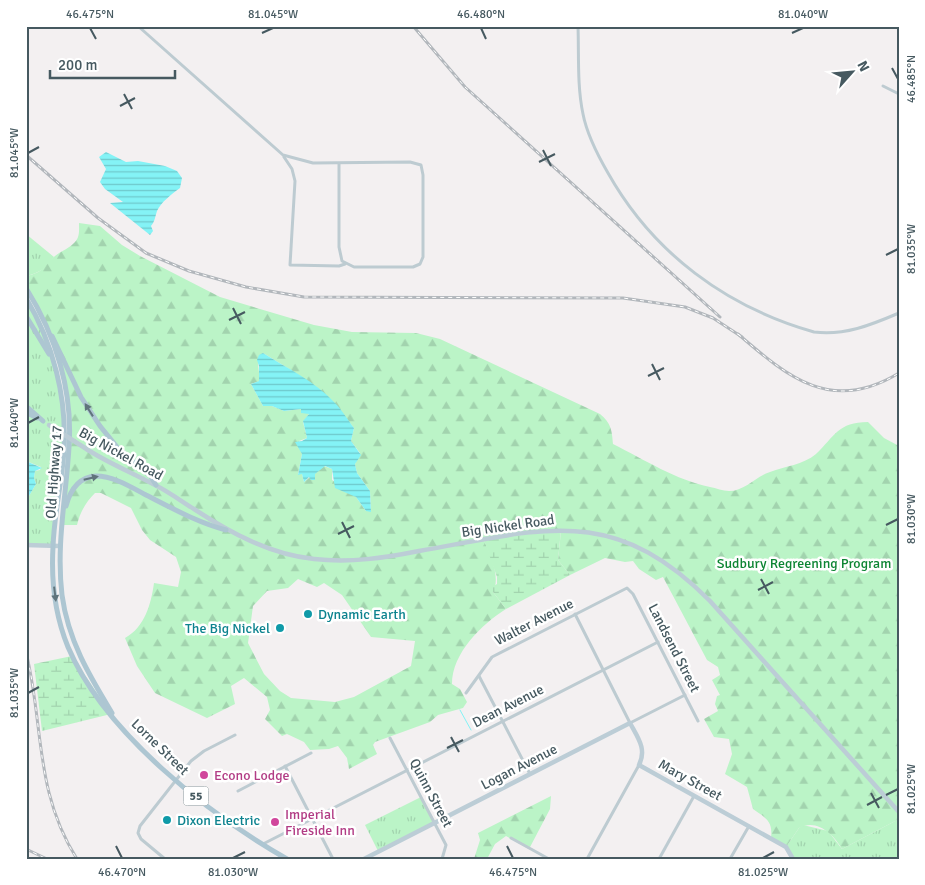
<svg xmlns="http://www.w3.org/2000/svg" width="925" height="885" font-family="Signika,sans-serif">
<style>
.grass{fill:url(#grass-tufts)}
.forest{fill:url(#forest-firs);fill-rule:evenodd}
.wetland{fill:url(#wetland-marsh)}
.water{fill:url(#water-rules)}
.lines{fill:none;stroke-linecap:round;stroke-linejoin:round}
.stream{stroke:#84f3f6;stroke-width:1}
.street{stroke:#bdcbd1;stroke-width:3}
.secondary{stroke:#bccdd6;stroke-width:4.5}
.primary{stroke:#adc6d2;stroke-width:5}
.rail-casing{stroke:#b2b7bc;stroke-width:3}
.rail{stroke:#fff;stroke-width:1;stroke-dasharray:4;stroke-linecap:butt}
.secondary-bridge{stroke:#bccdd6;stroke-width:4.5}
.oneway{fill:#60747c}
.ticks{fill:none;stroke:#465960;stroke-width:2}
.culture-dot{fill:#0f9aa8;stroke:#fff;stroke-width:2}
.hotel-dot{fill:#d1479c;stroke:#fff;stroke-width:2}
.labels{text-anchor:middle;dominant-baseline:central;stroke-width:5;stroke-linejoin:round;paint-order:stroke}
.shield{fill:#fff;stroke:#7e8b90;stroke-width:1}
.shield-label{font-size:12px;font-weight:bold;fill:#465960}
.street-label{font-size:14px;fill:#465960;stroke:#fff}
.park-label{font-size:14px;fill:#0d8533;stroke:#fff}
.culture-label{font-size:14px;fill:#0d838f;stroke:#fff;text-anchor:start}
.hotel-label{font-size:14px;fill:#b23c85;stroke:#fff;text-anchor:start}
.neatline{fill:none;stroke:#465960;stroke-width:2}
.ticks-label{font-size:12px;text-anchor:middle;fill:#465960}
</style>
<defs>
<pattern id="grass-tufts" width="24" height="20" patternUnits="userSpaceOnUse" patternTransform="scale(1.25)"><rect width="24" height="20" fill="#bbf4c7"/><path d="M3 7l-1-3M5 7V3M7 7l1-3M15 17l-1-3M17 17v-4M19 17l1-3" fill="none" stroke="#a2d3ae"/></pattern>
<pattern id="forest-firs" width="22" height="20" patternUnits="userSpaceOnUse" patternTransform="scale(1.25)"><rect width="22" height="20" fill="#bbf4c7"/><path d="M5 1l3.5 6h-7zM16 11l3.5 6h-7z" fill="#a2d3ae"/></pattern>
<pattern id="wetland-marsh" width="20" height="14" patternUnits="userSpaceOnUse" patternTransform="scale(1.25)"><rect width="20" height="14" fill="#bbf4c7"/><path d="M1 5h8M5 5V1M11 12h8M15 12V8" fill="none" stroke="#a2d3ae"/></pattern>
<pattern id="water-rules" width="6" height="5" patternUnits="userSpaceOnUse" patternTransform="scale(1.25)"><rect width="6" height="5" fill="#84f3f6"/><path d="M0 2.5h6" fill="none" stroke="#6ec8cb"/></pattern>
</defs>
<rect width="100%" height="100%" fill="#f3f0f1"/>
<!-- grass -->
<g class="grass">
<path d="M 26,234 L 54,257 C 46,268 40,273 26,276 Z"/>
<path d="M 26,299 C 34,315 43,331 49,348 C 72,412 60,479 53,545 L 26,545 L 26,501 L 36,484 L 34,478 L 35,471 L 40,470 L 41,467 L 26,461 Z"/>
<path d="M 421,797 L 435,822 L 378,851 L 365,825 Z"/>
<path d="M 899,819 L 899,859 L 793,859 L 786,847 L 799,828 L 803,825 L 828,831 L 842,849 Z"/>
</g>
<!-- forest -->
<g class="forest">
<path d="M 79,223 L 100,226 L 122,245 L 140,256 L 220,297 L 314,325 L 352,332 L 416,333 L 440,339 L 600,414 C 611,423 612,430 613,444 C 645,460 676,480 710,487 C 716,488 723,491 729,491 C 745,491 756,476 770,472 C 785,466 803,465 816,454 C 835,436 838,422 868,422 L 884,438 L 899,446 L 899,819 L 842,849 C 834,835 817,818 799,828 L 786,847 L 771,838 C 773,821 766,818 753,809 L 747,787 L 725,774 L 732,754 L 729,739 L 714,737 L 704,719 L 718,711 L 715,704 L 717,696 L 720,695 L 712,680 L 720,675 L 718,667 L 707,660 L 663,577 L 656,580 L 639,569 L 633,561 L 625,562 L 605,558 L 570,575 L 558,560 L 561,531 L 484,540 C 490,555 501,577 493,592 L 506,609 C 482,624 452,653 452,684 L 460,689 L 467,702 L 463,708 L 438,715 L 430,722 L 375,742 L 373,745 L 377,754 L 349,769 L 347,758 L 338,746 L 329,749 L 310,750 L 304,742 L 287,734 L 282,736 L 265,719 L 270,710 L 267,697 L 244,678 L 231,686 L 235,704 L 207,718 L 155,693 L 137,666 L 125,638 C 145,627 151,604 154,583 L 178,587 L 181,572 L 176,557 L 150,540 L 142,530 L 131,508 L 101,493 L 95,493 C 86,502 80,512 77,525 L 62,525 L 69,419 L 59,358 L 26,288 L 26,276 C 45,272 42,267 55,256 C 61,251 70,248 75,242 C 80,237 79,229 79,223 ZM 263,353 C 304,378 324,389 354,428 L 351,441 L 360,453 L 355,464 L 357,473 L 370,491 L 371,511 L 366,511 L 356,497 L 332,480 L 332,469 L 324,466 L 304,482 L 302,474 L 298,474 L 302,454 L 299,441 L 307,438 L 303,422 L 309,414 L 301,409 L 284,411 L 272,406 L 263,406 L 251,384 L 260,381 L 258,364 ZM 298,579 L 317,587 L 324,583 L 342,595 L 371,637 L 415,641 L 411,666 L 354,697 L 335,702 L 291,698 L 280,691 L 264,674 L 248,643 L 253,606 L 267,591 L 288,588 Z"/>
<path d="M 551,796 L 550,809 L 529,849 L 506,836 L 495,844 L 487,859 L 474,859 L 480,840 L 478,833 Z"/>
</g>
<!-- wetland -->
<g class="wetland">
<path d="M 561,530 L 558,560 L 570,575 L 506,609 L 493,592 L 492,587 L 497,584 L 497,577 L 484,540 Z"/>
<path d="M 72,656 L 111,714 L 42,731 L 34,664 Z"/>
</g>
<!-- water -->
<g class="water">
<path d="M 106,152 L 126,162 L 138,161 L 165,166 L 177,171 L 182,178 L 180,188 C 172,194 161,202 157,211 C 155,217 155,221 151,226 L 153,231 L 150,235 L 110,203 L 123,202 L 105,189 L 100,182 L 106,169 L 99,157 Z"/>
<path d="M 263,353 C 288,369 315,381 335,403 C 342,410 348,420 354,428 L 351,441 L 361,455 L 355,464 L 357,473 L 370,491 L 371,512 L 366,511 L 356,497 L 335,488 L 332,469 L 325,466 L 315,474 L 315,480 L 311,480 L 309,477 L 304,482 L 302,474 L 298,475 L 302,454 L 295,442 L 302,441 L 307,438 L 303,421 L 309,414 L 301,413 L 301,409 L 284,411 L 272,406 L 263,406 L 251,384 L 259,381 L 259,366 L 257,360 L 259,355 Z"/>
<path d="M 26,461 L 42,468 L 35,471 L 34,478 L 36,484 L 26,501 Z"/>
</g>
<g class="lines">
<!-- stream -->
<path class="stream" d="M 460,710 L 471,730"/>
<!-- street -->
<g class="street">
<path d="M 138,26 L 283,155 L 313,163 L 410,162 L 421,165 L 423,175 L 423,257 L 420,264 L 413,267 L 354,267 L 342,261 L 339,247 L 339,163"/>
<path d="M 578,26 C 579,55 577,86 583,114 C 587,135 597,154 608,173 C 653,253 726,307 814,332 C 844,336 871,325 899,313"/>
<path d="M 883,86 L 899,94"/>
<path d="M 284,157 L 292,169 L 295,181 L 290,265 L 339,266 L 345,264"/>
<path d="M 575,614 L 630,723 L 685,695"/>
<path d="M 479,676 L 530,774"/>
<path d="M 466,693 L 492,657 L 627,588 L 633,594 L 698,721"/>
<path d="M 390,738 L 446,845 L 442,859"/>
<path d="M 285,766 L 333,859"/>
<path d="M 238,791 L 311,753"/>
<path d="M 511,838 L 549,859"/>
<path d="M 263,844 L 658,642"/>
<path d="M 165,859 L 141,839 L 138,833 L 140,826 L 191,761 L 204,751 L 235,735"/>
<path d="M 587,859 L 639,765"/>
<path d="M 659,859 L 694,796"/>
<path d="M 730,859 L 749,826"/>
</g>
<!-- secondary -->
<g class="secondary">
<path d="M 88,450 C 110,464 133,473 155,485 C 169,492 181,501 194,509 C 231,533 269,554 314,559 C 351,563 384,558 419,551 C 541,530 612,502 710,601 L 899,812"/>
<path d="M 26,545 L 59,546"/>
<path d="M 364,859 L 630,723 C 638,738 647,749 639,765 L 786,847 L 793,859"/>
</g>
<!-- primary -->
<g class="primary">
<path d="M 26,288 C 56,336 73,391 69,447 C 66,497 56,545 62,595 C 68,640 89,675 112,713"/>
<path d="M 26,298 C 53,343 67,397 64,450 C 62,482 54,514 53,547 C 51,581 55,615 68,647 C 104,732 208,814 287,859"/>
<path d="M 26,316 L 49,354"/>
<path d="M 52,336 L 81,397 L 100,426 L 117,447 L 151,477 L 156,485"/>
<path d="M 26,406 L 43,421"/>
<path d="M 26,412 L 37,418"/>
<path d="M 66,506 C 70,491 78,477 96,476 C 113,476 131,487 146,495 C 172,508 198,523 226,530"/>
</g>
<defs>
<g id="rail">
<path d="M 413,26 L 465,87 L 720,317"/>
<path d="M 26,155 L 98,218 L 146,253 L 189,271 L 246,287 L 304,297 L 623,298 L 685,307 L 713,318 L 742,337"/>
<path d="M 738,334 C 789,378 832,414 899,373"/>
<path d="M 26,652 C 44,725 34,791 77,859"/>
<path d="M 26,849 L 47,859"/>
</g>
</defs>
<!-- rail casing -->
<use href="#rail" class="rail-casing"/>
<!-- rail -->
<use href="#rail" class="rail"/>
<!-- secondary-bridge -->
<path class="secondary-bridge" d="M 49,425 L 88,450"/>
</g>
<!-- one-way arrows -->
<defs><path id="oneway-solid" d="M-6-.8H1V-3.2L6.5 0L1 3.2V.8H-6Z" transform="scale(1.25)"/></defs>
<g class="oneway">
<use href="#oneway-solid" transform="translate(89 410) rotate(-122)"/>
<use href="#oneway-solid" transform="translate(91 478) rotate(-13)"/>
<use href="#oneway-solid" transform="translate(55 594) rotate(83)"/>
</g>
<!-- ticks -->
<path class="ticks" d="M 90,28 L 96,39M 481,28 L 486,39M 262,33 L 273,28M 792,33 L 803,28M 892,68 L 898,79M 124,94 L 132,109M 120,106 L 135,98M 543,150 L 551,166M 28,153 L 39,147M 539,162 L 555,154M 886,255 L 898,249M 233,308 L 241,324M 229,320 L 245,312M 652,364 L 660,380M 648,376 L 664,368M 28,423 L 39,417M 342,522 L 350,538M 886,525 L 898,519M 338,534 L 354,526M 761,579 L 769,594M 758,590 L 773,582M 28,693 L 39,687M 451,737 L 459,752M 447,748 L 463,740M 871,793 L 879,808M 886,795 L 898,789M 867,805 L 882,797M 116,846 L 122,858M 507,846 L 513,858M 233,858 L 245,852M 763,858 L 774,852"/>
<!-- markers -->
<g class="culture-dot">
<circle cx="308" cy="614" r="5"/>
<circle cx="280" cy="628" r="5"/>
<circle cx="167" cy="820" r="5"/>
</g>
<g class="hotel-dot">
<circle cx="204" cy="775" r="5"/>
<circle cx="275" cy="822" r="5"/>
</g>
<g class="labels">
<!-- shield labels -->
<rect class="shield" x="183.5" y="786.5" width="25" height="19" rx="4"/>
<g class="shield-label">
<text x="196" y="796">55</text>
</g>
<!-- street labels -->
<g class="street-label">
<text transform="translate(121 454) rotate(29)">Big Nickel Road</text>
<text transform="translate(54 472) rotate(-86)">Old Highway 17</text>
<text transform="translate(508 526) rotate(-8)">Big Nickel Road</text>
<text transform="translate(534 622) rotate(-27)">Walter Avenue</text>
<text transform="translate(674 648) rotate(63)">Landsend Street</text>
<text transform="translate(508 706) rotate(-27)">Dean Avenue</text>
<text transform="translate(160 747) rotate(44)">Lorne Street</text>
<text transform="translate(519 767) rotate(-27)">Logan Avenue</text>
<text transform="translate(690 780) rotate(29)">Mary Street</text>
<text transform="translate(431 793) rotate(62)">Quinn Street</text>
</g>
<!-- park labels -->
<g class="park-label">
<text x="804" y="563">Sudbury Regreening Program</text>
</g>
<!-- culture labels -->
<g class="culture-label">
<text x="318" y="614">Dynamic Earth</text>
<text x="270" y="628" text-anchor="end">The Big Nickel</text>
<text x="177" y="820">Dixon Electric</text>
</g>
<!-- hotel labels -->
<g class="hotel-label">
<text x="214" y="775">Econo Lodge</text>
<text x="285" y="814">Imperial<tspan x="285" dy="16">Fireside Inn</tspan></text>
</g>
</g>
<!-- border -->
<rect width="925" height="885" fill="none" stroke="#ffffff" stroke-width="55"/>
<!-- north arrow -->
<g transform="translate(852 72) rotate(63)" stroke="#ffffff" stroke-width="4" paint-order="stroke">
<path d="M0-4L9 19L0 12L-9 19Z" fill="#465960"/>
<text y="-8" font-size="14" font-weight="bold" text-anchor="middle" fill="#465960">N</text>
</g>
<!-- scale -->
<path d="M50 70v8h125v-8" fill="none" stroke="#465960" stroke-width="2.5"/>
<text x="58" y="70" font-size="15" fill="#465960" stroke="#ffffff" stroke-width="4" paint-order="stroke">200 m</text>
<rect x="28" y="28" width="870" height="830" class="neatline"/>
<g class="ticks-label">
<text x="90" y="18">46.475°N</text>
<text x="273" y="18">81.045°W</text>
<text x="481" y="18">46.480°N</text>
<text x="803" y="18">81.040°W</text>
<text transform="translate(911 79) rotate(-90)" y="4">46.485°N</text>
<text transform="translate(14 153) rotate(-90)" y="4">81.045°W</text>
<text transform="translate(911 249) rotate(-90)" y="4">81.035°W</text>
<text transform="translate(14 423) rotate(-90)" y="4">81.040°W</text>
<text transform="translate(911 519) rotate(-90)" y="4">81.030°W</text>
<text transform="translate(14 693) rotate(-90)" y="4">81.035°W</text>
<text transform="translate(911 789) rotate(-90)" y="4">81.025°W</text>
<text x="122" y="876">46.470°N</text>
<text x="233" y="876">81.030°W</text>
<text x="513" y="876">46.475°N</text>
<text x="763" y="876">81.025°W</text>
</g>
</svg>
